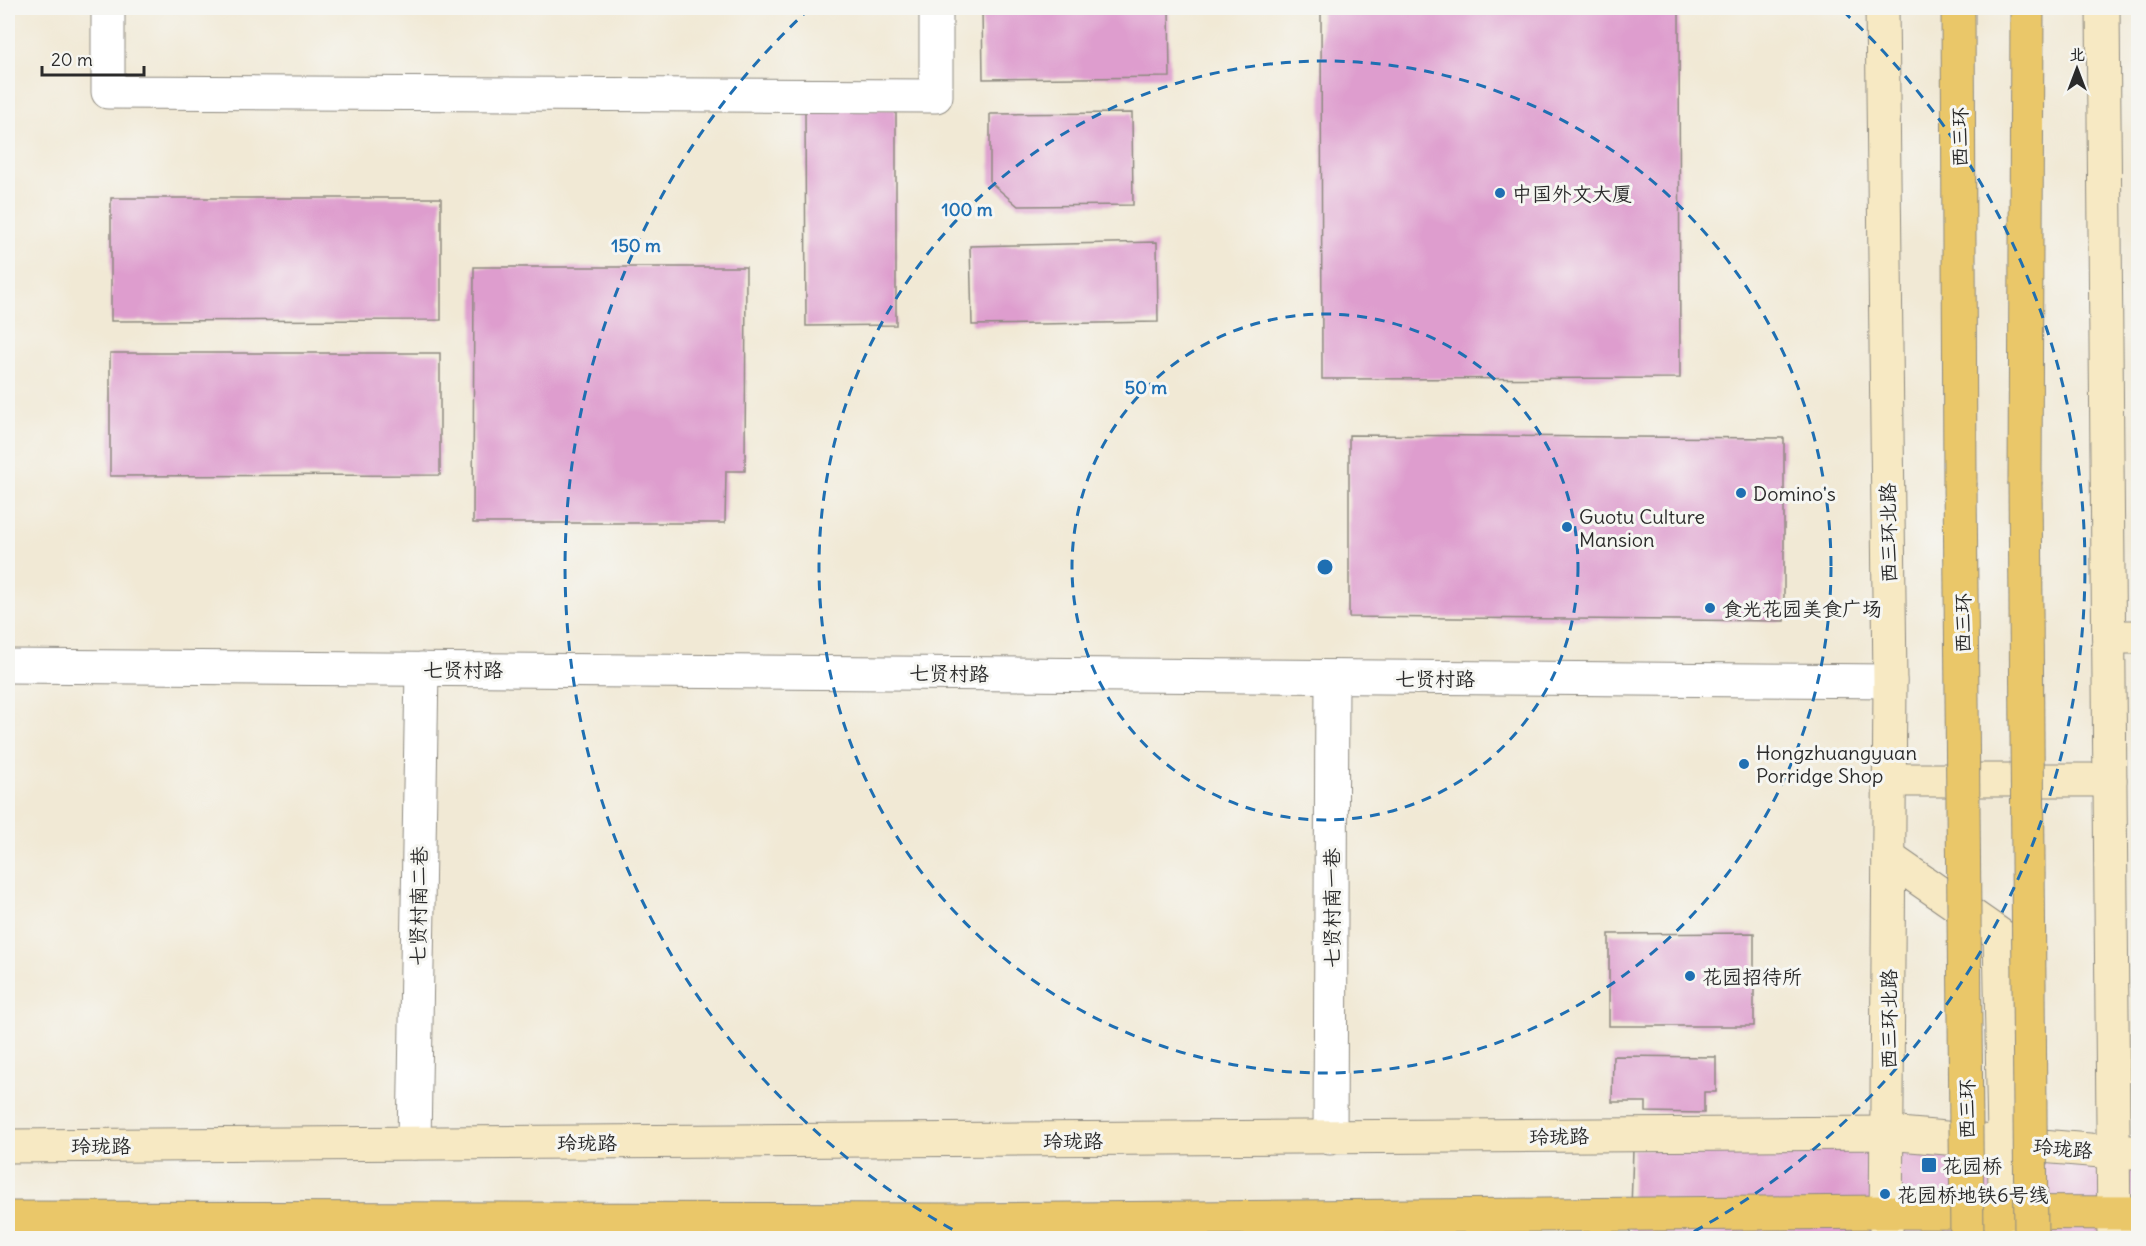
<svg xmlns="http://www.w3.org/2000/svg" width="2146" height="1246" font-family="Delius,'LXGW WenKai TC',sans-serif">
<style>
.building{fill:#de9dce}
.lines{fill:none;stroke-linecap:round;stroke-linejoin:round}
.street-casing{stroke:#8e8a80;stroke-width:35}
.secondary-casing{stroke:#8e8a80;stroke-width:35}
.primary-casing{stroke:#8e8a80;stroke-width:35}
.highway-casing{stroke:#8e8a80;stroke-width:35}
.street{stroke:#fff;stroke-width:33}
.secondary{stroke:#f7e9c3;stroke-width:33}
.primary{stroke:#eac769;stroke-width:33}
.highway{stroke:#eac769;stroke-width:33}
.highway-bridge-casing{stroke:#8e8a80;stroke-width:35;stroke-linecap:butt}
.highway-bridge{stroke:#eac769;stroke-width:33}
.ring{fill:none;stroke:#1f6fb2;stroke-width:3;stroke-dasharray:10 8}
.poi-dot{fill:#1f6fb2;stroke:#f6f6f2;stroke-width:2}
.labels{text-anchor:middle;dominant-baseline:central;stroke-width:6;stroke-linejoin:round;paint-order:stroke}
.street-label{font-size:20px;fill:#2b2b2b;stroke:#f6f6f2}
.poi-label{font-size:20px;fill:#2b2b2b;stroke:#f6f6f2;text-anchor:start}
.centre{fill:#1f6fb2;stroke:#f6f6f2;stroke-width:3}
.ring-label{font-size:18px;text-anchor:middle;font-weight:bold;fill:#1f6fb2;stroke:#f6f6f2;stroke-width:6;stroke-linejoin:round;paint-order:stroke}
</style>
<rect width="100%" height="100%" fill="#f6f6f2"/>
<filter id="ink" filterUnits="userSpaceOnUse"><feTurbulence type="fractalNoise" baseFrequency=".0167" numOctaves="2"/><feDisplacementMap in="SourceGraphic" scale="12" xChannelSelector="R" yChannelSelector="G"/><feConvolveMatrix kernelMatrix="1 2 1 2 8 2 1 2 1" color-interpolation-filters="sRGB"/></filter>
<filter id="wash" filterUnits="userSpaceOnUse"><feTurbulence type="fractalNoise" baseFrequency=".008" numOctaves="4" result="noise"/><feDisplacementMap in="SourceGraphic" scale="24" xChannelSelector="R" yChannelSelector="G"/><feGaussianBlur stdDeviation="1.35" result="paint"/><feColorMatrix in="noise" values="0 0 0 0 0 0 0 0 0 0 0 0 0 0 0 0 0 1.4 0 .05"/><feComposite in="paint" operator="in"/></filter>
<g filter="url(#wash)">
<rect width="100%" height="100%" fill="#f1e9d5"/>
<g id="blocks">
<!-- building -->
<g class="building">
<path d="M 982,8 L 1169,8 L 1170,77 L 983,79 Z"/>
<path d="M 1321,8 L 1679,8 L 1680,378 L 1322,379 Z"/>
<path d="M 805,109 L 896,109 L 896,325 L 806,326 Z"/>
<path d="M 1132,113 L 1133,205 L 1018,206 L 990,182 L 990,114 Z"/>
<path d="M 111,198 L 441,198 L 441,320 L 111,321 Z"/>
<path d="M 1157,242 L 1158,322 L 972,325 L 970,246 Z"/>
<path d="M 474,267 L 746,267 L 745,471 L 726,471 L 725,523 L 473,523 Z"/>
<path d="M 110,353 L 440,353 L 440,475 L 110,476 Z"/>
<path d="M 1349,435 L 1784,438 L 1784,621 L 1349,617 Z"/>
<path d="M 1754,933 L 1754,1026 L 1609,1026 L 1609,934 Z"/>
<path d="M 1613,1056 L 1716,1057 L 1716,1092 L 1704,1092 L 1704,1113 L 1646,1112 L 1646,1102 L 1612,1102 Z"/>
<path d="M 2138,1147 L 2138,1238 L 1630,1238 L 1633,1149 Z"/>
</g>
</g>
</g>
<g filter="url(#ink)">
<use href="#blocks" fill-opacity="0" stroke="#8e8a80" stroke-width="1.5"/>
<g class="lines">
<defs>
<g id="street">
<path d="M 108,8 L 108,92 L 936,96 L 936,8"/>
<path d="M 8,666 L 1890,681"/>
<path d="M 1330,1138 L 1332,677"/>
<path d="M 414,1143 L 422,669"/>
</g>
<g id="secondary">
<path d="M 1882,8 L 1890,681 L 1886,1238"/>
<path d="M 2103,8 L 2114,1238"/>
<path d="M 2109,637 L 2138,637"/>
<path d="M 1890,780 L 2110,780"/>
<path d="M 1889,858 L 2000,935 L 2006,1238"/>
<path d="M 8,1146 L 1887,1133 L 2113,1152 L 2138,1152"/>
</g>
<path id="primary" d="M 8,1218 L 954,1220 L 1886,1212 L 2138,1213"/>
<g id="highway">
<path d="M 1958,8 L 1960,483"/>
<path d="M 2025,482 L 2027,8"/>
</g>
</defs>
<!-- street casing -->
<use href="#street" class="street-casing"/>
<!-- secondary casing -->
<use href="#secondary" class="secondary-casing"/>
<!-- primary casing -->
<use href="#primary" class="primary-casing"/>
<!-- highway casing -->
<use href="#highway" class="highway-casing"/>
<!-- street -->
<use href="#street" class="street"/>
<!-- secondary -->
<use href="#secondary" class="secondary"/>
<!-- primary -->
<use href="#primary" class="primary"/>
<!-- highway -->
<use href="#highway" class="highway"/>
<defs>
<g id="highway-bridge">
<path d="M 2025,482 L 2031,1238"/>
<path d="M 1960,483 L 1967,1238"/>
</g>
</defs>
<!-- highway-bridge casing -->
<use href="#highway-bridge" class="highway-bridge-casing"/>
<!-- highway-bridge -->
<use href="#highway-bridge" class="highway-bridge"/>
</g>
</g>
<!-- distance rings -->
<g class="ring">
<circle cx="1325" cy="567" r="253"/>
<circle cx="1325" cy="567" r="506"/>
<path d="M968 1238A760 760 0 0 1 807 11M1843 11A760 760 0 0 1 1682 1238"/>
</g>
<!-- markers -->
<g class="poi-dot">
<circle cx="1500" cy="193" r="6"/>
<circle cx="1741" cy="493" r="6"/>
<circle cx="1567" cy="527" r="6"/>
<circle cx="1710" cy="608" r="6"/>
<circle cx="1744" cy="764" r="6"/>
<circle cx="1690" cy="976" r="6"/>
<rect x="1921" y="1157" width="16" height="16" rx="3"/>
<circle cx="1885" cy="1194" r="6"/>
</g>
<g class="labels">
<!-- street labels -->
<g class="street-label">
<text transform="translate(1959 137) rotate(-90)">西三环</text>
<text transform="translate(1888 533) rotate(-91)">西三环北路</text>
<text transform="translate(1962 623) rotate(-90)">西三环</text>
<text x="463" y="669">七贤村路</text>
<text transform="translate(949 673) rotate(1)">七贤村路</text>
<text x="1435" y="678">七贤村路</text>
<text transform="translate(418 906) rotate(-89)">七贤村南二巷</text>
<text transform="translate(1331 908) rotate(-90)">七贤村南一巷</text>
<text transform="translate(1888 1019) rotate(-90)">西三环北路</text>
<text transform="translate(1966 1109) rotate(-90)">西三环</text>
<text transform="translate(1559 1136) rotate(-1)">玲珑路</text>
<text x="1073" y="1140">玲珑路</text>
<text x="587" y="1142">玲珑路</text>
<text x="101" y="1145">玲珑路</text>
<text transform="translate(2063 1148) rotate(5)">玲珑路</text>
</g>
<!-- poi labels -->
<g class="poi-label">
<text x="1512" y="193">中国外文大厦</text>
<text x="1753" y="493">Domino's</text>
<text x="1579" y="516">Guotu Culture<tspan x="1579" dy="23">Mansion</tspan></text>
<text x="1722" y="608">食光花园美食广场</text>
<text x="1756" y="752">Hongzhuangyuan<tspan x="1756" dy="23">Porridge Shop</tspan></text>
<text x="1702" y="976">花园招待所</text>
<text x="1942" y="1165">花园桥</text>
<text x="1897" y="1194">花园桥地铁6号线</text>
</g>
</g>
<circle cx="1325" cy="567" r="9" class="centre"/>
<g class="ring-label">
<text x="967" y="216">100 m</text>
<text x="636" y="252">150 m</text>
<text x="1146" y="394">50 m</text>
</g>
<!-- margin -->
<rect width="2146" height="1246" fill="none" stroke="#f6f6f2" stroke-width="30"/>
<!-- north arrow -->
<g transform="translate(2077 69)" stroke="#f6f6f2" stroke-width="4.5" paint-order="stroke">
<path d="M0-4.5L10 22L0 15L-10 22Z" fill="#2b2b2b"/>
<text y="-9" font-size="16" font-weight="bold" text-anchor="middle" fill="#2b2b2b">北</text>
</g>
<!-- scale -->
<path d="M42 66v9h102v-9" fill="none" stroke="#2b2b2b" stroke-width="3"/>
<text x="51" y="66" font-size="18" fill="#2b2b2b" stroke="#f6f6f2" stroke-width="4.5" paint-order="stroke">20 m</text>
</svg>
